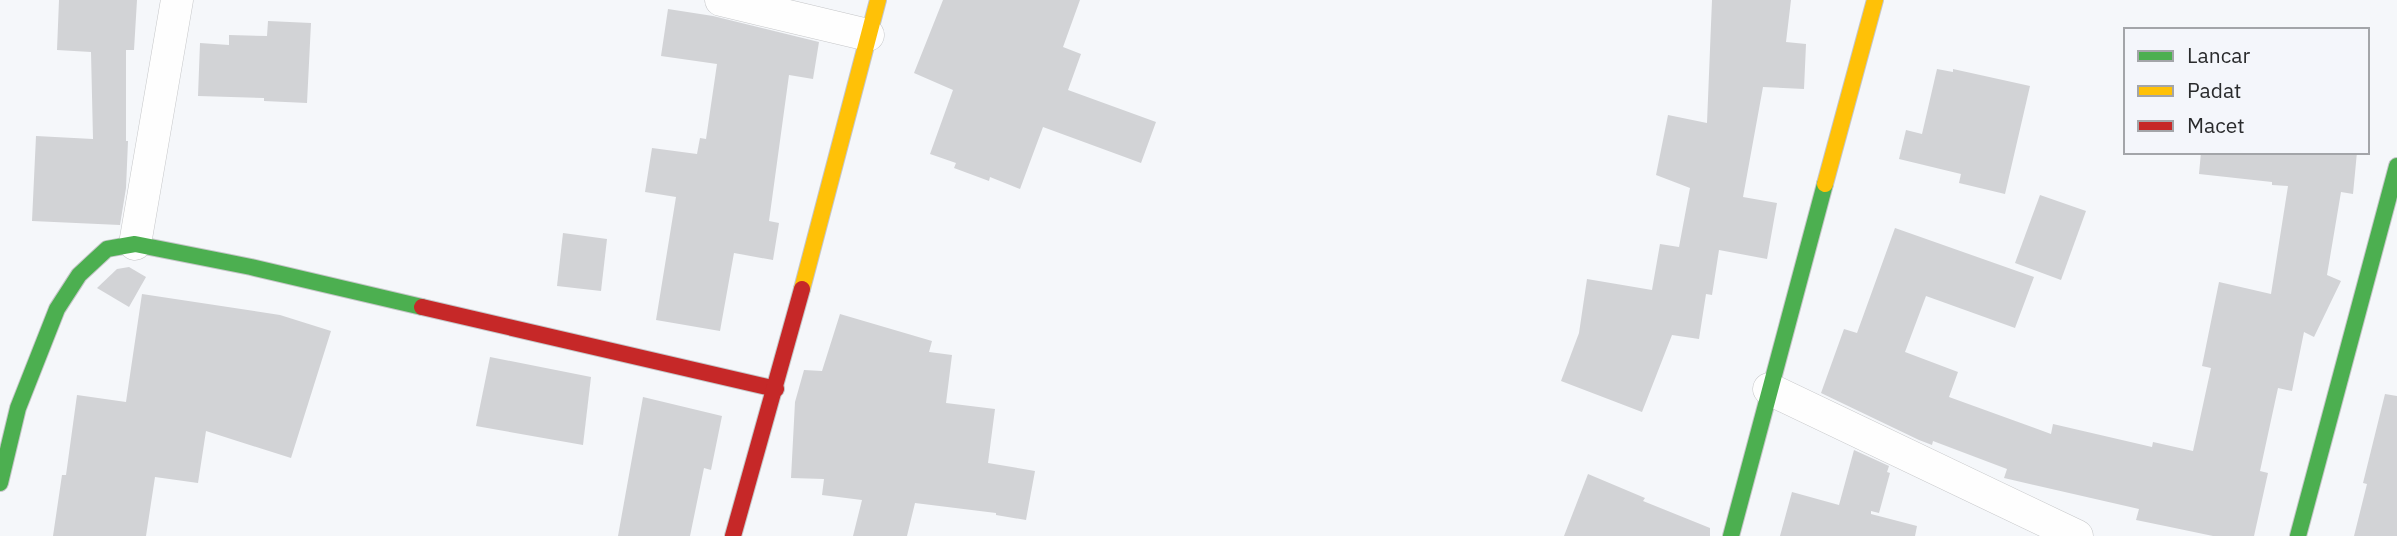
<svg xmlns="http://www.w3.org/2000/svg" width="2397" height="536" font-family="'IBM Plex Sans',sans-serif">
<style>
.building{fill:#d2d3d6}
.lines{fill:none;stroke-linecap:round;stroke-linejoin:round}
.street-casing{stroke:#c5c6c8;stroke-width:33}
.fast-casing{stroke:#c5c6c8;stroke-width:18}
.slow-casing{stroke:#c5c6c8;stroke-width:18}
.jam-casing{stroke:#c5c6c8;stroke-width:18}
.street{stroke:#fefefe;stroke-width:32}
.fast{stroke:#4caf50;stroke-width:16}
.slow{stroke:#ffc107;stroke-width:16}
.jam{stroke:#c62828;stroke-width:16}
</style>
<rect width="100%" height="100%" fill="#f5f7fa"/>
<!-- building -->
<g class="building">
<path d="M 59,0 L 137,0 L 134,50 L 126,50 L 126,141 L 128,141 L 126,188 L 120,225 L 32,221 L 36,136 L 93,139 L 91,52 L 57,50 Z"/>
<path d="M 943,0 L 1080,0 L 1063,47 L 1081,54 L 1068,90 L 1156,122 L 1141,163 L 1043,127 L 1020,189 L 990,177 L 989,181 L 954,168 L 956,163 L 930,154 L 953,90 L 914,73 Z"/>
<path d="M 1712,0 L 1791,0 L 1786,42 L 1806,44 L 1804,89 L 1763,87 L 1743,197 L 1777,203 L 1767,259 L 1719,250 L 1712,295 L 1706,294 L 1699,339 L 1672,335 L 1642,412 L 1561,381 L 1579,333 L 1587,279 L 1652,290 L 1660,244 L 1679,247 L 1690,188 L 1656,175 L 1668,115 L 1707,123 Z"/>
<path d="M 668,9 L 713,16 L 819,42 L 813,79 L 789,75 L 769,221 L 779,223 L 773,260 L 734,253 L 720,331 L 656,320 L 676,197 L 645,192 L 652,148 L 697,154 L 700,138 L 706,139 L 717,64 L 661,56 Z"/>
<path d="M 268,21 L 311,23 L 307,103 L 264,101 L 264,98 L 198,96 L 200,43 L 229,45 L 229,35 L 267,36 Z"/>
<path d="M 1937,69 L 1953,72 L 1953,69 L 2030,86 L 2005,194 L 1959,183 L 1961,174 L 1899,159 L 1906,130 L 1922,134 Z"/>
<path d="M 2201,152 L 2357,152 L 2353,194 L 2341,192 L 2327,275 L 2341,281 L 2314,337 L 2304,332 L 2292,391 L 2278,388 L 2260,471 L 2268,473 L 2254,536 L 2213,536 L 2170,527 L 2136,520 L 2139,509 L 2004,478 L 2007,469 L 1933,441 L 1932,445 L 1919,440 L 1821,393 L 1844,329 L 1857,333 L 1895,228 L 2034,277 L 2015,328 L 1926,296 L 1905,352 L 1958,372 L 1949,397 L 2051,434 L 2053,424 L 2152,447 L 2153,442 L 2193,451 L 2211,368 L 2202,366 L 2219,282 L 2271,294 L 2288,186 L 2272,185 L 2272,182 L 2199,174 Z"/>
<path d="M 2040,195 L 2086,211 L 2061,280 L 2015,263 Z"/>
<path d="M 563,233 L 607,239 L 601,291 L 557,286 Z"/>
<path d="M 129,267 L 146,277 L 129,307 L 97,288 L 117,269 Z"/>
<path d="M 142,294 L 280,315 L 331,331 L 291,458 L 206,431 L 198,483 L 155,477 L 146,536 L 53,536 L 62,475 L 66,475 L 77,395 L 126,402 Z"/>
<path d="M 840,314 L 932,341 L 929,352 L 952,355 L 946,403 L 995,409 L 988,463 L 1035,471 L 1026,520 L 996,515 L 996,513 L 915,503 L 907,536 L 853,536 L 862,500 L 822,495 L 824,479 L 791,478 L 795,402 L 804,370 L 822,371 Z"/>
<path d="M 490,357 L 591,377 L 583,445 L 476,426 Z"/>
<path d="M 2385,394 L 2397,396 L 2397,536 L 2354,536 L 2367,484 L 2363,483 Z"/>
<path d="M 643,397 L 722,416 L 711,470 L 704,468 L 690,536 L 618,536 Z"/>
<path d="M 1854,450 L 1889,466 L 1887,472 L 1890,473 L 1879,513 L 1871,511 L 1871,514 L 1917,526 L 1915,536 L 1780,536 L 1792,492 L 1839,505 Z"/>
<path d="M 1588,474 L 1645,498 L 1643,501 L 1710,528 L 1710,536 L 1564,536 Z"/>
</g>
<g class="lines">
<defs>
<g id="street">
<path d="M 721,0 L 868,35"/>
<path d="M 135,244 L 177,0"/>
<path d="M 1769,389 L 2077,536"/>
</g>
<g id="fast">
<path d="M 0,483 L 18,408 L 57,309 L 79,275 L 107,249 L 135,244 L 251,267 L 422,307"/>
<path d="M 1731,536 L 1825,184"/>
<path d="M 2298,536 L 2397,166"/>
</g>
<g id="slow">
<path d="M 1825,184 L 1875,0"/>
<path d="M 802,289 L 878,0"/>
</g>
<g id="jam">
<path d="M 422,307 L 776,389"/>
<path d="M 733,536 L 802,289"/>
</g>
</defs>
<!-- street casing -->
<use href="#street" class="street-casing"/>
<!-- fast casing -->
<use href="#fast" class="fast-casing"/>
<!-- slow casing -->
<use href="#slow" class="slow-casing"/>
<!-- jam casing -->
<use href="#jam" class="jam-casing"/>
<!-- street -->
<use href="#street" class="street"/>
<!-- fast -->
<use href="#fast" class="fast"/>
<!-- slow -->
<use href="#slow" class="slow"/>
<!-- jam -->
<use href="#jam" class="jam"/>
</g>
<!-- legend -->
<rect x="2124" y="28" width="245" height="126" fill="#f4f6fb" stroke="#a3a5a9" stroke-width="2"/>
<rect x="2138" y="51" width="35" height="10" fill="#4caf50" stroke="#a3a5a9" stroke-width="2"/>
<text x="2187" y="63" font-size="21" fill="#2a2b2d">Lancar</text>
<rect x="2138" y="86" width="35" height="10" fill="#ffc107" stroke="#a3a5a9" stroke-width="2"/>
<text x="2187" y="98" font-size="21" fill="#2a2b2d">Padat</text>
<rect x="2138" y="121" width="35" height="10" fill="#c62828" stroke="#a3a5a9" stroke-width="2"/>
<text x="2187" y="133" font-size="21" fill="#2a2b2d">Macet</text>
</svg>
